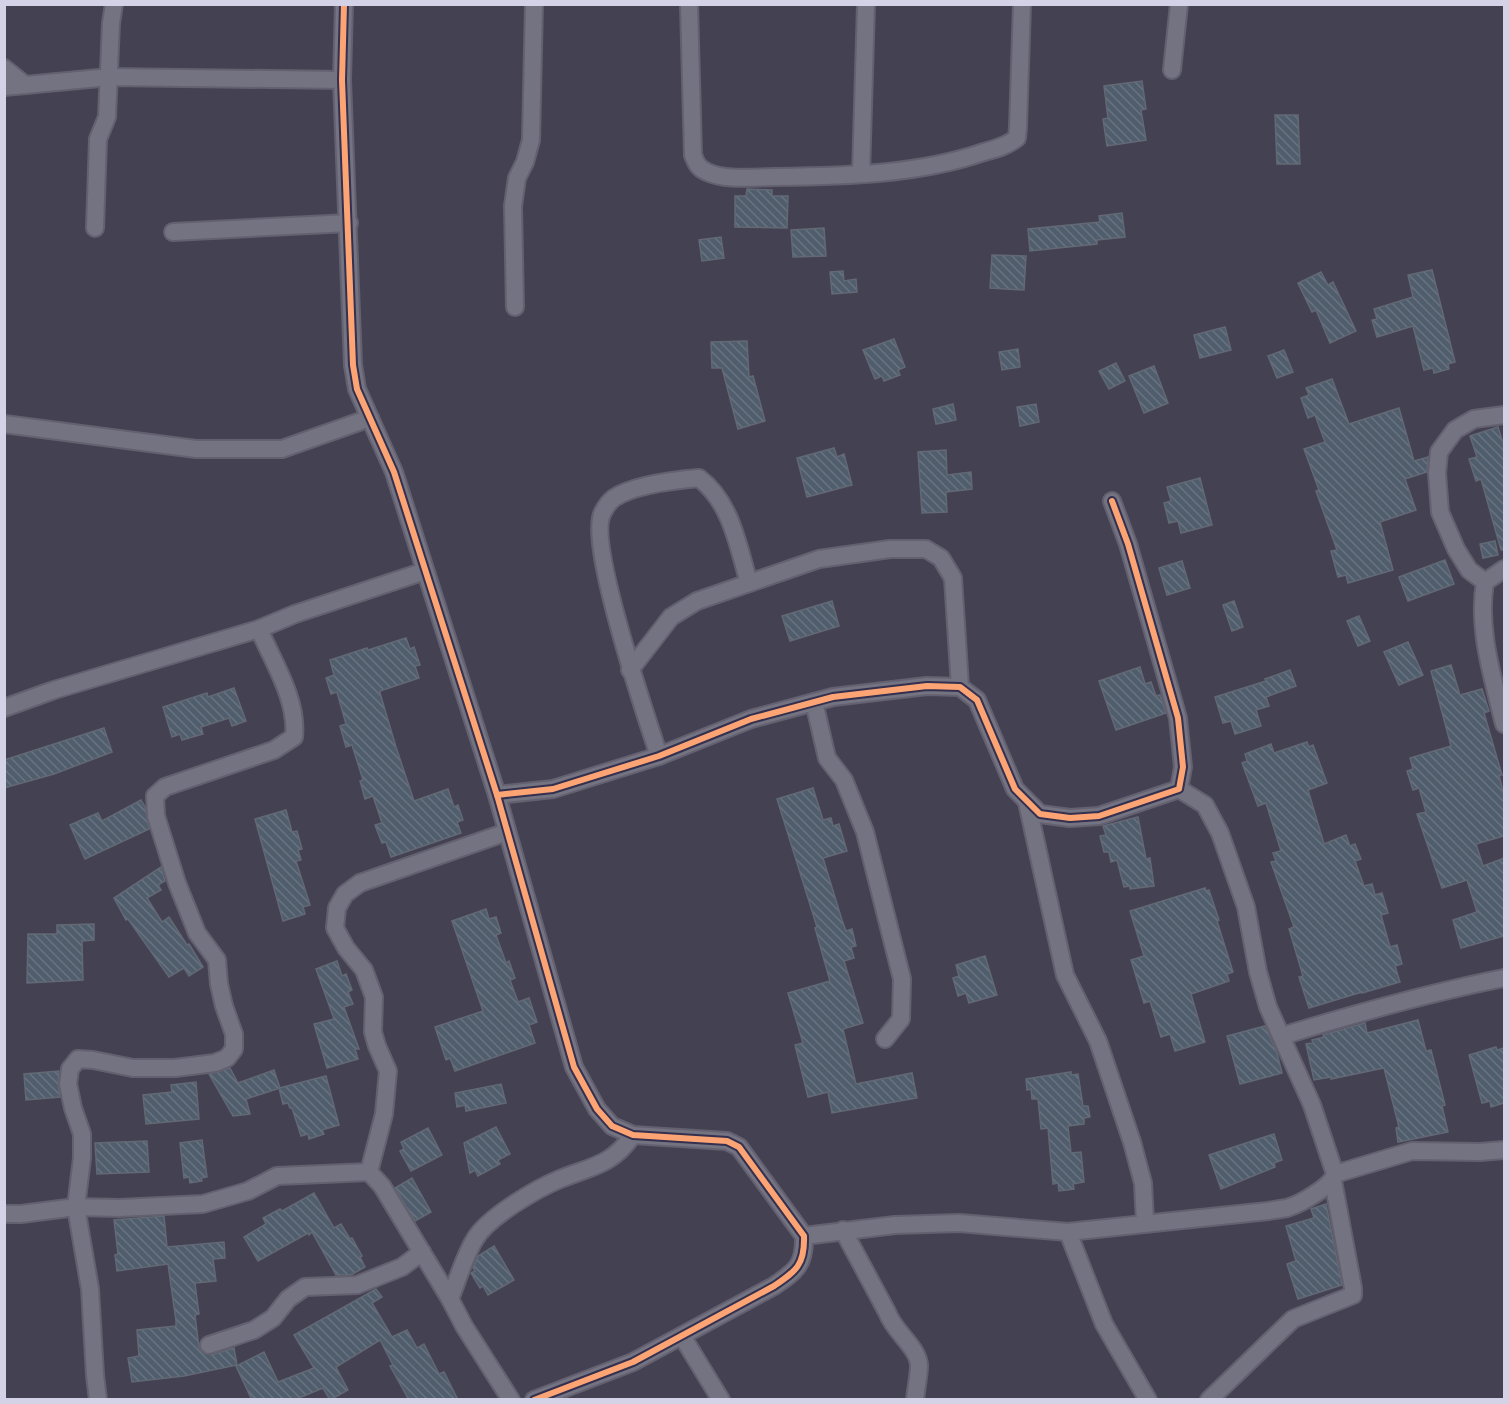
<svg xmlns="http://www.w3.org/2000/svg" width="1509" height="1404" font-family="Quicksand,sans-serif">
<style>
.building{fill:url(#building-back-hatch);stroke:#626974;stroke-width:1.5}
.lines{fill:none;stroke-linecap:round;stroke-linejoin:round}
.street-casing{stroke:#636070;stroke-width:20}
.street{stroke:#747381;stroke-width:16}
.cycleway-casing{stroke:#34304f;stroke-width:10}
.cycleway{stroke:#fda474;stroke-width:6}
</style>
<defs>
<pattern id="building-back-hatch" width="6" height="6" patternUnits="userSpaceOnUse" patternTransform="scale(1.5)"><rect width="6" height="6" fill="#505d6c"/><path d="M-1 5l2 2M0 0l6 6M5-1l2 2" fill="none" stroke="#687381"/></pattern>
</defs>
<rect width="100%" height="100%" fill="#444153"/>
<!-- building -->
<g class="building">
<path d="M 1142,81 L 1146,109 L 1141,110 L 1146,140 L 1107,146 L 1103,119 L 1108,118 L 1104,86 Z"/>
<path d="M 1275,115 L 1298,115 L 1300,164 L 1277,164 Z"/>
<path d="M 747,189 L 772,190 L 772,196 L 788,196 L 787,228 L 735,227 L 735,196 L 746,196 Z"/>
<path d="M 1122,213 L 1125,237 L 1097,240 L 1097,244 L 1030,251 L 1028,229 L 1100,222 L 1099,216 Z"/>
<path d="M 824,228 L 826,256 L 793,257 L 791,230 Z"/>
<path d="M 721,237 L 724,258 L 702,261 L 699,240 Z"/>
<path d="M 992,255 L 1026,256 L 1024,290 L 990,288 Z"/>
<path d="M 1432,270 L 1455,362 L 1448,364 L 1449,369 L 1434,373 L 1433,368 L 1424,370 L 1413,326 L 1377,337 L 1372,320 L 1377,319 L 1374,309 L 1413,297 L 1408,275 Z"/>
<path d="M 843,271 L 844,281 L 856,279 L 857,292 L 832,294 L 830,272 Z"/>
<path d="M 1321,272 L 1328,285 L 1333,282 L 1356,331 L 1330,343 L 1316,310 L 1312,312 L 1298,283 Z"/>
<path d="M 1225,327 L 1231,350 L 1200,358 L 1194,335 Z"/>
<path d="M 894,339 L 905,367 L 898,370 L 900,375 L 884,381 L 882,376 L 875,379 L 863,350 Z"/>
<path d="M 747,341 L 749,377 L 753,376 L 765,421 L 738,429 L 722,368 L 712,368 L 711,342 Z"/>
<path d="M 1018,349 L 1020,367 L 1002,370 L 999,352 Z"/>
<path d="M 1284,350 L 1293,372 L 1277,378 L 1268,356 Z"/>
<path d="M 1116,363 L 1125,381 L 1109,389 L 1099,371 Z"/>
<path d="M 1154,366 L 1168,403 L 1144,413 L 1129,376 Z"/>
<path d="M 1332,379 L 1349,424 L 1399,408 L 1414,461 L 1428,457 L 1427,472 L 1405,479 L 1416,510 L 1380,522 L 1393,570 L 1348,583 L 1346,575 L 1338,577 L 1331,551 L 1337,550 L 1316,491 L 1319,490 L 1304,449 L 1325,442 L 1315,415 L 1308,418 L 1301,398 L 1309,395 L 1306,388 Z"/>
<path d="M 953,404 L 956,420 L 936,424 L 933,409 Z"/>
<path d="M 1036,404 L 1039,422 L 1020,426 L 1017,407 Z"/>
<path d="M 1498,427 L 1504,446 L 1504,550 L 1501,550 L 1481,479 L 1476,481 L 1469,459 L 1477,457 L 1470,436 Z"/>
<path d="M 834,448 L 837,457 L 844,454 L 852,485 L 807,497 L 797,458 Z"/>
<path d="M 946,450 L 947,475 L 971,472 L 972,489 L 946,492 L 947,512 L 922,513 L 918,452 Z"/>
<path d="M 1200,478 L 1212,525 L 1181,533 L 1178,521 L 1169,523 L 1164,503 L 1171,501 L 1167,487 Z"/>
<path d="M 1495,541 L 1498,555 L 1483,558 L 1480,544 Z"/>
<path d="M 1445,560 L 1454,584 L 1408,601 L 1399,577 Z"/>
<path d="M 1182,561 L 1190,588 L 1167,595 L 1159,568 Z"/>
<path d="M 832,601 L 839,626 L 790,641 L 782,616 Z"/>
<path d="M 1234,601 L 1243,627 L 1232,631 L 1223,605 Z"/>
<path d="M 1359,616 L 1370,641 L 1358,646 L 1347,621 Z"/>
<path d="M 406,638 L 410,649 L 414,647 L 420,665 L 415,666 L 419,678 L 380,691 L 380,693 L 396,747 L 414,801 L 448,789 L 454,807 L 458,805 L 463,820 L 457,822 L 461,833 L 391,857 L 386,842 L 382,843 L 375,825 L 382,823 L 373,796 L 365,799 L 360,781 L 363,780 L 352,745 L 346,747 L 340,726 L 346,724 L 337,692 L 331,694 L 326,678 L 334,675 L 330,660 L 367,648 L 368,650 Z"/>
<path d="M 1408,642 L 1423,675 L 1399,685 L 1384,652 Z"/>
<path d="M 1451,665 L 1460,695 L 1482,689 L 1489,711 L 1484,713 L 1502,775 L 1499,775 L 1504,796 L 1504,836 L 1476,844 L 1483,866 L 1504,858 L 1504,936 L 1461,948 L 1453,920 L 1477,912 L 1467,880 L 1442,888 L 1417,814 L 1426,812 L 1419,788 L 1413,790 L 1407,771 L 1413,769 L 1410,758 L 1451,746 L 1431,671 Z"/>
<path d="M 1140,667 L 1145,684 L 1151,682 L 1156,696 L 1160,695 L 1166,713 L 1116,730 L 1099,681 Z"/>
<path d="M 1290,670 L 1296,686 L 1266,697 L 1269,706 L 1256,710 L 1261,726 L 1235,734 L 1231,721 L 1223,723 L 1215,697 L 1266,681 L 1265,679 Z"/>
<path d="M 234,688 L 246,721 L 232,726 L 229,718 L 201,727 L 203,734 L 182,740 L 180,734 L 172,737 L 163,707 L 207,693 L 208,697 Z"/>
<path d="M 104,728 L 112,752 L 54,774 L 4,788 L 4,760 Z"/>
<path d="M 1307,742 L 1309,747 L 1313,745 L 1327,783 L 1308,790 L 1324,844 L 1346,835 L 1350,846 L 1355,844 L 1361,859 L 1355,861 L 1364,886 L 1372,884 L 1375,895 L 1382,893 L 1388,913 L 1381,915 L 1390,947 L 1397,945 L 1402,964 L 1395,966 L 1400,982 L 1362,993 L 1362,992 L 1309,1008 L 1299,977 L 1303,976 L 1289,929 L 1294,927 L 1271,862 L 1276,861 L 1273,853 L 1281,851 L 1266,803 L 1258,806 L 1242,763 L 1247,761 L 1245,754 L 1271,744 L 1274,753 Z"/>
<path d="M 813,788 L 823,820 L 831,818 L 833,826 L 839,824 L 847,851 L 823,858 L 842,920 L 846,931 L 852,929 L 856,946 L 851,947 L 854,958 L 844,961 L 863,1023 L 843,1029 L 856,1084 L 912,1073 L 917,1098 L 832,1113 L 828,1092 L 808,1097 L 795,1045 L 803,1043 L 788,993 L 830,981 L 815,928 L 817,927 L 777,799 Z"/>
<path d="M 141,800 L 145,807 L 149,829 L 85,859 L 70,825 L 98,813 L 102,821 Z"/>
<path d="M 286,810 L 292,832 L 297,831 L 302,849 L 298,850 L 301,860 L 296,861 L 310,905 L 303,907 L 305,914 L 283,921 L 255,819 Z"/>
<path d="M 1138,817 L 1146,859 L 1150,858 L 1154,886 L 1130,889 L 1130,886 L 1124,887 L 1117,860 L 1111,862 L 1109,852 L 1104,852 L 1100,836 L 1106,835 L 1103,826 Z"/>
<path d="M 161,867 L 165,881 L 158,885 L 161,890 L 147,898 L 162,922 L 169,917 L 187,945 L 189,944 L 203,967 L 189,976 L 184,968 L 169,977 L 128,919 L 126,920 L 114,898 Z"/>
<path d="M 1205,888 L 1206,891 L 1209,890 L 1219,920 L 1217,921 L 1233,972 L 1227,974 L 1229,981 L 1191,994 L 1205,1042 L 1175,1051 L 1170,1034 L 1161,1037 L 1150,1001 L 1144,1003 L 1131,960 L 1144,956 L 1130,911 Z"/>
<path d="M 486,909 L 489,919 L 496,917 L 501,933 L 496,935 L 506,963 L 509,961 L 515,978 L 510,980 L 518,1002 L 529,998 L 537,1022 L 529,1025 L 535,1043 L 455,1071 L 450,1058 L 446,1060 L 435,1027 L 483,1011 L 452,921 Z"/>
<path d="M 94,924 L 94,940 L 82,941 L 83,980 L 27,983 L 28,934 L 57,934 L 57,925 Z"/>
<path d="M 985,956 L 997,995 L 969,1003 L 966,993 L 958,996 L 953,978 L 959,976 L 956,965 Z"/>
<path d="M 337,961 L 342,976 L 346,974 L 352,990 L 348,992 L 353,1004 L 344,1007 L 359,1049 L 355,1049 L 358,1059 L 327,1068 L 314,1024 L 334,1019 L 316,969 Z"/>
<path d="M 1418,1020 L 1426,1051 L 1431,1050 L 1445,1105 L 1442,1106 L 1448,1132 L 1398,1142 L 1396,1128 L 1399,1127 L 1384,1068 L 1331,1079 L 1331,1077 L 1314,1080 L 1306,1044 L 1313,1043 L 1312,1040 L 1324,1037 L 1323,1035 L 1365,1023 L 1367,1033 Z"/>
<path d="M 1265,1026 L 1277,1053 L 1282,1073 L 1240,1084 L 1227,1036 Z"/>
<path d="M 1496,1047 L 1497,1050 L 1504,1048 L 1504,1103 L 1491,1107 L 1490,1101 L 1482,1103 L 1469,1055 Z"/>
<path d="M 230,1068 L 238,1083 L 274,1070 L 280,1088 L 246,1099 L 250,1114 L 233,1116 L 209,1074 Z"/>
<path d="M 59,1071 L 58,1083 L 60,1097 L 26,1100 L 24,1074 Z"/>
<path d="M 1071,1072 L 1071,1075 L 1078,1074 L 1083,1106 L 1088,1106 L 1090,1117 L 1084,1118 L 1084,1124 L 1068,1126 L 1071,1153 L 1081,1152 L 1084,1182 L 1073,1184 L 1074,1189 L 1059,1191 L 1058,1183 L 1053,1184 L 1048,1128 L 1041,1129 L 1038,1099 L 1032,1099 L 1031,1089 L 1027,1090 L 1026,1079 Z"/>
<path d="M 326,1076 L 339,1125 L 322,1130 L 324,1134 L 309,1139 L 308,1134 L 301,1136 L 292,1108 L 290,1108 L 288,1103 L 283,1104 L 279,1088 Z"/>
<path d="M 196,1082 L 199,1119 L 146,1124 L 143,1095 L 172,1092 L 171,1085 Z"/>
<path d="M 501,1084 L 506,1103 L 466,1111 L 465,1105 L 457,1107 L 455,1093 Z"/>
<path d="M 496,1127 L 510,1154 L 498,1160 L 500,1164 L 478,1176 L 475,1170 L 470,1173 L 464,1143 Z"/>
<path d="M 428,1128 L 442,1155 L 411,1171 L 400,1151 L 404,1149 L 401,1142 Z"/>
<path d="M 1274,1134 L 1282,1160 L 1274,1163 L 1275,1167 L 1221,1189 L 1209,1155 Z"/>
<path d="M 202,1140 L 207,1177 L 201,1178 L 202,1181 L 190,1183 L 189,1177 L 184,1178 L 180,1143 Z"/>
<path d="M 147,1141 L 149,1172 L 97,1174 L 95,1143 Z"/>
<path d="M 412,1178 L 431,1212 L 415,1221 L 395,1188 Z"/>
<path d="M 314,1193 L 334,1228 L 341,1224 L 350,1239 L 352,1238 L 362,1256 L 360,1257 L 365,1267 L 351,1275 L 336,1275 L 312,1232 L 309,1235 L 308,1233 L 258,1261 L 244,1237 L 266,1224 L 263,1218 L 280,1209 L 282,1211 Z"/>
<path d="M 1326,1204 L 1342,1285 L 1298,1299 L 1287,1264 L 1296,1261 L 1286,1226 L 1314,1218 L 1311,1209 Z"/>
<path d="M 164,1216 L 167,1247 L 224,1242 L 225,1258 L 213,1259 L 216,1281 L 195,1283 L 199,1314 L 195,1315 L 199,1348 L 202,1352 L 212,1355 L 234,1348 L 237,1365 L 184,1376 L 132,1382 L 128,1358 L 139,1356 L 137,1330 L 176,1326 L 176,1321 L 168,1264 L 117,1271 L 115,1255 L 118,1254 L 114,1220 Z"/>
<path d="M 494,1246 L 514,1280 L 488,1295 L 483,1286 L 480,1288 L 471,1273 L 475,1271 L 473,1268 L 478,1256 Z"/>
<path d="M 376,1289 L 382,1297 L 372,1303 L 392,1337 L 407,1330 L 417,1348 L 424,1344 L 439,1374 L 444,1372 L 458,1400 L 409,1400 L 390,1366 L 393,1365 L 380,1340 L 336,1367 L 348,1390 L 330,1400 L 323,1388 L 294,1400 L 252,1400 L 236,1366 L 264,1352 L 278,1382 L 314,1368 L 294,1335 Z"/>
</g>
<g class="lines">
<defs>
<g id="street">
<path d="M 344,4 L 342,80 L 353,365 L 357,389 L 394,472 L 497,795 L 574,1067 L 597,1109 L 612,1126 L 633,1135 L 727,1141 L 739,1147 L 804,1236 C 805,1265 796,1271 774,1286 L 633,1362 L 534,1400"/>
<path d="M 689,4 L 693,155 C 696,163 698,168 707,172 C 726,181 754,177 775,177 C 845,176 917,175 984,152 C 995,149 1007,146 1017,138 L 1018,127 L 1022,4"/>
<path d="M 4,68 L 25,85"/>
<path d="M 1172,70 L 1179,4"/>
<path d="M 4,87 L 110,77 L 342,80"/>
<path d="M 861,174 L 866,4"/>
<path d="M 95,228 L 98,139 L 107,117 L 111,23 L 114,4"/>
<path d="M 173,232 L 349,223"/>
<path d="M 515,307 L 513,206 L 517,178 L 525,162 L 531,140 L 534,4"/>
<path d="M 4,424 L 196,449 L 282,449 L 370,418"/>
<path d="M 1504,569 L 1485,582 C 1477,629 1493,678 1504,724"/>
<path d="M 1485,582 L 1469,570 L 1456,549 L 1440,512 L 1437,473 L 1439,452 L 1455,430 L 1474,419 L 1504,415"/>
<path d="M 630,670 L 671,617 L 697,601 L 819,559 L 890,549 L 926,549 L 941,558 L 953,578 L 960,687"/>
<path d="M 814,702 L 827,758 L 844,780 L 865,832 L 902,979 L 901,1019 L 885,1039"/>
<path d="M 4,708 L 54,690 L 259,629 L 295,614 L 425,571"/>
<path d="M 659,756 C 647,719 586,540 603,512 C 605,508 610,501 614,498 C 633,485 676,480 699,478 C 731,502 738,546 749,583"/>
<path d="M 1179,789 L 1205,805 L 1220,833 L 1246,907 L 1258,972 L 1268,1007 L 1312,1105 L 1335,1174"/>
<path d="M 497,795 L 553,789 L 659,756 L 751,719 L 833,697 L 927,686 L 960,687 L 977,700 L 1015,789 L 1040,814 L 1070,818 L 1099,816 L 1179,789 L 1183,767 L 1178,718 L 1128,544 L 1112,501"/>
<path d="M 1027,802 L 1065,975 L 1098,1041 L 1132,1142 L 1143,1183 L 1145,1222"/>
<path d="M 1282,1036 C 1357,1013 1428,993 1504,978"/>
<path d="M 369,1172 L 384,1114 L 388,1071 L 377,1046 L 373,1032 L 374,997 L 364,970 L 346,948 L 335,928 L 337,908 L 345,894 L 360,883 L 507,832"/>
<path d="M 4,1214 L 21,1214 L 76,1207 L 119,1208 L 203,1204 L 248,1191 L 277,1176 L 369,1172 L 382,1186 L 450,1299"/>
<path d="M 843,1230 L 887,1312 C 894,1332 918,1347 919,1365 C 919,1376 916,1388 915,1400"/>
<path d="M 1068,1232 L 1104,1324 L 1148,1400"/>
<path d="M 804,1236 L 895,1225 L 959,1223 L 1068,1232 L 1268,1211 C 1274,1210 1281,1209 1287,1208 C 1300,1204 1331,1187 1335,1174 L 1412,1151 L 1480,1152 L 1504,1150"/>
<path d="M 682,1336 L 721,1400"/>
<path d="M 209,1345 L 254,1330 L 273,1318 L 288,1299 L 305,1287 L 357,1285 L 402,1267 L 422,1252"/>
<path d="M 98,1400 L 95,1375 L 90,1289 L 76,1207 L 82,1158 L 82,1134 L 73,1108 L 68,1084 L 70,1069 L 78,1059 L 93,1060 L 133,1068 L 175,1068 L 215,1063 L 227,1058 L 234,1049 L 234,1034 L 224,1006 L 219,984 L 217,960 L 197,933 L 177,883 L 156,816 L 155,796 L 165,787 L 274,750 L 294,737 C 298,700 273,662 259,629"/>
<path d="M 511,1400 L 464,1326 L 450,1299 C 458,1279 464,1257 475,1239 C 488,1217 536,1189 560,1179 C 593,1166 612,1165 633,1135"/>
<path d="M 1209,1400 L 1293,1319 L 1353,1295 L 1353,1288 L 1333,1181"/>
</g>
</defs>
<!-- street casing -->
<use href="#street" class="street-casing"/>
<!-- street -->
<use href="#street" class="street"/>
<defs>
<g id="cycleway">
<path d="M 344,4 L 342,80 L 353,365 L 357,389 L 394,472 L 497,795 L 574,1067 L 597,1109 L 612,1126 L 633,1135 L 727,1141 L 739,1147 L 804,1236 C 805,1265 796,1271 774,1286 L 633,1362 L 534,1400"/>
<path d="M 497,795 L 553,789 L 659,756 L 751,719 L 833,697 L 927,686 L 960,687 L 977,700 L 1015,789 L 1040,814 L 1070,818 L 1099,816 L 1179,789 L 1183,767 L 1178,718 L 1128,544 L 1112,501"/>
</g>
</defs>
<!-- cycleway casing -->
<use href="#cycleway" class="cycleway-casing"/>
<!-- cycleway -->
<use href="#cycleway" class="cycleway"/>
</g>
<!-- border -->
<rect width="1509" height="1404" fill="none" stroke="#d3d2e6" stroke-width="12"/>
</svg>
